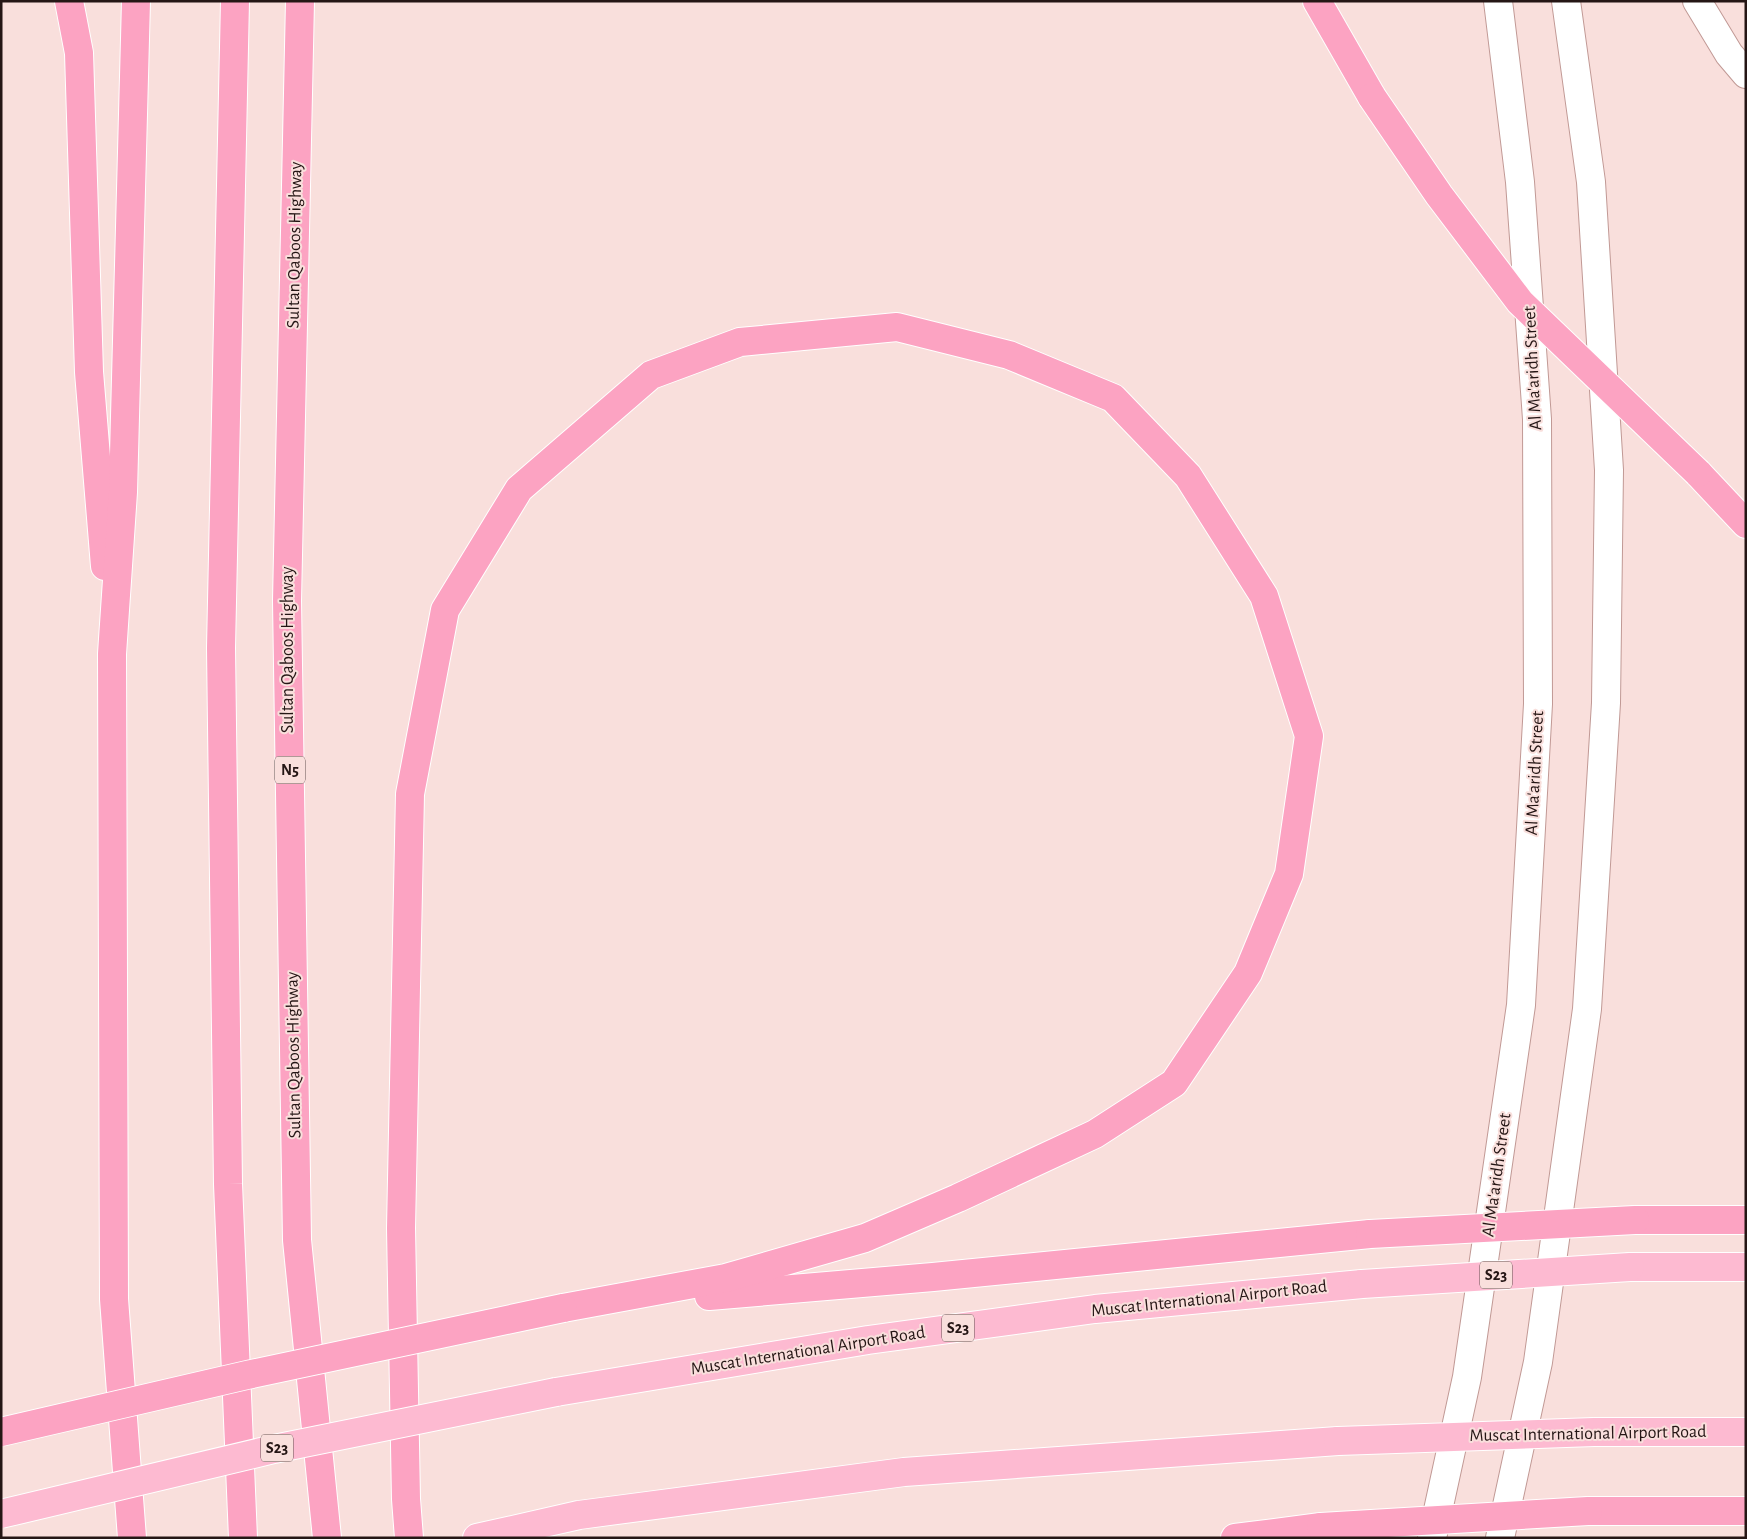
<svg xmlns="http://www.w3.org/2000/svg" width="1747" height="1539" font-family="'Alegreya Sans',sans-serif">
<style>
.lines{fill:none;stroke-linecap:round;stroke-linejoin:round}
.minor-casing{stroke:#c19995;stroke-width:30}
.secondary-casing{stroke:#c19995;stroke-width:30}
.primary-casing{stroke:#fff;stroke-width:30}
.trunk-casing{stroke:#fff;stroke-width:30}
.minor{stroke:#fff;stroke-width:28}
.secondary{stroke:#fff;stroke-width:28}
.primary{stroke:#fdbad1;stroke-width:28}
.trunk{stroke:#fca3c2;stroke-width:28}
.primary-bridge-casing{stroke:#fff;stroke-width:30;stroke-linecap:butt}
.trunk-bridge-casing{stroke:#fff;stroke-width:30;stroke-linecap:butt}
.primary-bridge{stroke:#fdbad1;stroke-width:28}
.trunk-bridge{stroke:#fca3c2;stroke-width:28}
.labels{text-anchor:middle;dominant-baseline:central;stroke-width:4;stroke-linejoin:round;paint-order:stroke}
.shield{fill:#f9dfdc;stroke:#655251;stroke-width:1}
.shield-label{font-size:16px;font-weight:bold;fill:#251615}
.street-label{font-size:18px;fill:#251615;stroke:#f9dfdc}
</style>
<rect width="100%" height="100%" fill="#f9dfdc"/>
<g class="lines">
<defs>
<path id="minor" d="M 1697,1 L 1729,54 L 1746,74"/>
<g id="secondary">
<path d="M 1432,1538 L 1467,1377 L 1521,1005 L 1538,704 L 1537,419 L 1520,182 L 1498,1"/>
<path d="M 1500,1538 L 1538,1362 L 1587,1009 L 1606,703 L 1609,470 L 1591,182 L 1566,1"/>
</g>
<g id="primary">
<path d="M 1630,1267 L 1746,1267"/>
<path d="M 556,1392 L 868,1340 L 1095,1309 L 1362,1284"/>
<path d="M 1594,1432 L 1746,1432"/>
<path d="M 477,1538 L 579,1515 L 904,1472 L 1338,1441"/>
</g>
<g id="trunk">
<path d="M 69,1 L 79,53 L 89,372 L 105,566"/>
<path d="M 235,1 L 221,648 L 228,1184 L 243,1538"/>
<path d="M 300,1 L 287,601 L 297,1240 L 327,1538"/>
<path d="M 1317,1 L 1372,97"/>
<path d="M 1698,473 L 1746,524"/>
<path d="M 1635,1220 L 1746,1220"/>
<path d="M 709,1296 L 933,1277 L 1370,1234"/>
<path d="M 1588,1511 L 1746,1511"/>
<path d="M 132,1538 L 114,1299 L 112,654 L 123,492 L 136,1"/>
<path d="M 409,1538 L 406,1499 L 401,1228 L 410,794 L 445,610 L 519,489 L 651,375 L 740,342 L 897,327 L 1009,355 L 1113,398 L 1188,476 L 1264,596 L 1309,736 L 1289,874 L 1248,973 L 1174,1083 L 1095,1134 L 958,1198 L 865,1238 L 726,1278 L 563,1308"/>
<path d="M 1235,1538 L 1321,1527"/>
</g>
</defs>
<!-- minor casing -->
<use href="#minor" class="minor-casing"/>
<!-- secondary casing -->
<use href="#secondary" class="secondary-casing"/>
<!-- primary casing -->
<use href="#primary" class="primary-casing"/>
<!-- trunk casing -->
<use href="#trunk" class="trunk-casing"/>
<!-- minor -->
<use href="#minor" class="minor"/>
<!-- secondary -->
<use href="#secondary" class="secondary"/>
<!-- primary -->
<use href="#primary" class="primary"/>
<!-- trunk -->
<use href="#trunk" class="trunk"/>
<defs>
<g id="primary-bridge">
<path d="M 1362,1284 L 1630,1267"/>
<path d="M 1338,1441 L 1594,1432"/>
<path d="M 1,1514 L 274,1449 L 556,1392"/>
</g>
<g id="trunk-bridge">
<path d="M 1372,97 L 1439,195 L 1520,302 L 1698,473"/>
<path d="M 1370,1234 L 1635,1220"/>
<path d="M 1,1432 L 247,1375 L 563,1308"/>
<path d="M 1321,1527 L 1588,1511"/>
</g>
</defs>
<!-- primary-bridge casing -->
<use href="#primary-bridge" class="primary-bridge-casing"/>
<!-- trunk-bridge casing -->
<use href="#trunk-bridge" class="trunk-bridge-casing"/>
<!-- primary-bridge -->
<use href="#primary-bridge" class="primary-bridge"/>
<!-- trunk-bridge -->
<use href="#trunk-bridge" class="trunk-bridge"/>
</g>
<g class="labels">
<!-- shield labels -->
<g class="shield">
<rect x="275" y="756.5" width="30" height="27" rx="4"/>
<rect x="1480" y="1261.5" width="32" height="27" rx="4"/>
<rect x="942" y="1314.5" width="32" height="27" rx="4"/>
<rect x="261" y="1434.5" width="32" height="27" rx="4"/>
</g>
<g class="shield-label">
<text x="290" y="770">N5</text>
<text x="1496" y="1275">S23</text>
<text x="958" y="1328">S23</text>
<text x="277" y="1448">S23</text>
</g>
<!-- street labels -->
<g class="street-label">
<text transform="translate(295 245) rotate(-89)">Sultan Qaboos Highway</text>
<text transform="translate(1533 368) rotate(-93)">Al Ma'aridh Street</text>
<text transform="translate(288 650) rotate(-90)">Sultan Qaboos Highway</text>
<text transform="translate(1535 773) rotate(-87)">Al Ma'aridh Street</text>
<text transform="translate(294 1055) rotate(-91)">Sultan Qaboos Highway</text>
<text transform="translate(1497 1175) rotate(-82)">Al Ma'aridh Street</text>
<text transform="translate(1209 1299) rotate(-6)">Muscat International Airport Road</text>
<text transform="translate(808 1351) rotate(-9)">Muscat International Airport Road</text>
<text transform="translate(1588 1434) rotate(-1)">Muscat International Airport Road</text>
</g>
</g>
<!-- border -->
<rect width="1747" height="1539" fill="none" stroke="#251615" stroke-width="5"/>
</svg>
